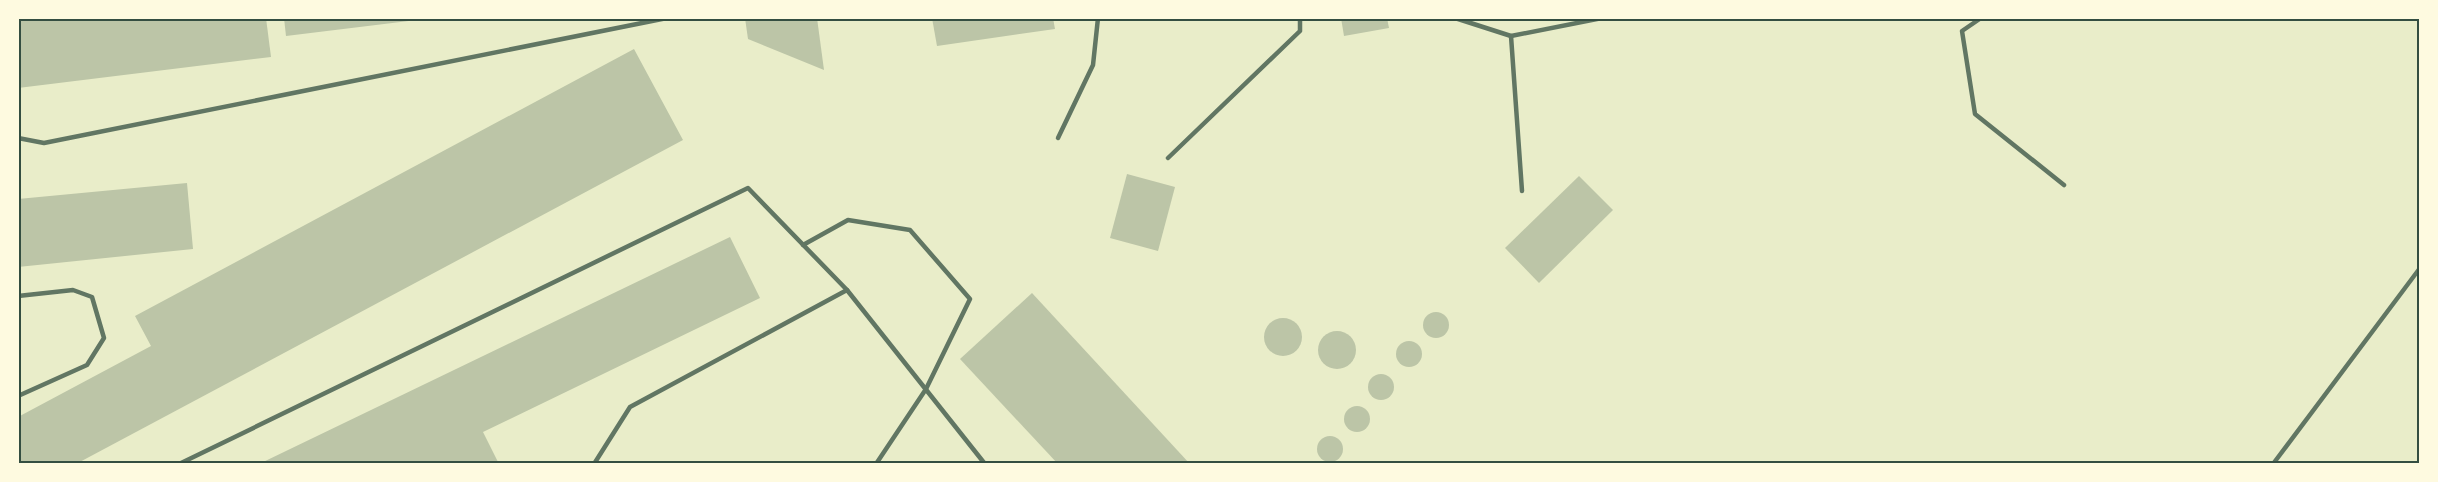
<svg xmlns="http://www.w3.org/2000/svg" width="2438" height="482" font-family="'Alegreya Sans',sans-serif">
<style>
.building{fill:#bcc5a7}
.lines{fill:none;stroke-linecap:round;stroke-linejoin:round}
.service{stroke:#617663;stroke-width:4.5}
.neatline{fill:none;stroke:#344e41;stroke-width:2}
</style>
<rect width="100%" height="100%" fill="#e9edc9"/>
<!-- building -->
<g class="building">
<path d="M 18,18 L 266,18 L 271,57 L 18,88 Z"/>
<path d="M 284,18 L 425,18 L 425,19 L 286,36 Z"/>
<path d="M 745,18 L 817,18 L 824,70 L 748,39 Z"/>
<path d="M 932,18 L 1053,18 L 1055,29 L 937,46 Z"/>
<path d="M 1341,18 L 1387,18 L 1389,28 L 1344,36 Z"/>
<path d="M 634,49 L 683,140 L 76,464 L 18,464 L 18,417 L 151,346 L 135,316 Z"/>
<path d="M 1127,174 L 1175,187 L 1158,251 L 1110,238 Z"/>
<path d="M 1579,176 L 1613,210 L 1539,283 L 1505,248 Z"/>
<path d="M 187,183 L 193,249 L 18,267 L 18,199 Z"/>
<path d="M 730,237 L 760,298 L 483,432 L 499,464 L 259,464 Z"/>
<path d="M 1032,293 L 1190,464 L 1058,464 L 960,359 Z"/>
<circle cx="1436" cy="325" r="13"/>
<circle cx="1283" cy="337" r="19"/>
<circle cx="1337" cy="350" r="19"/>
<circle cx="1409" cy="354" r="13"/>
<circle cx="1381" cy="387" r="13"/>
<circle cx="1357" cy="419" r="13"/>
<circle cx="1330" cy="449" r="13"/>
</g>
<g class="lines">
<!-- service -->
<g class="service">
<path d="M 1455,18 L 1511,36 L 1602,18"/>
<path d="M 1981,18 L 1962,31 L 1975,114 L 2064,185"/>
<path d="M 1511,36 L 1522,191"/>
<path d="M 18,138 L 44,143 L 667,18"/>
<path d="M 1058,138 L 1093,65 L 1098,18"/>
<path d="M 1168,158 L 1300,31 L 1300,18"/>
<path d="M 803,245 L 848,220 L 910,230 L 970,299 L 926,389 L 876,464"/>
<path d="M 18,296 L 73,290 L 92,297 L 104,338 L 87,365 L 18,396"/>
<path d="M 179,464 L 748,188 L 847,290"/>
<path d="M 594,464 L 630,407 L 847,290 L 985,464"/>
<path d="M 2273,464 L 2420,268"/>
</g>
</g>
<!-- border -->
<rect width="2438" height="482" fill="none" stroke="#fefae0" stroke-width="39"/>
<rect x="20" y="20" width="2398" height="442" class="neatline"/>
</svg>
